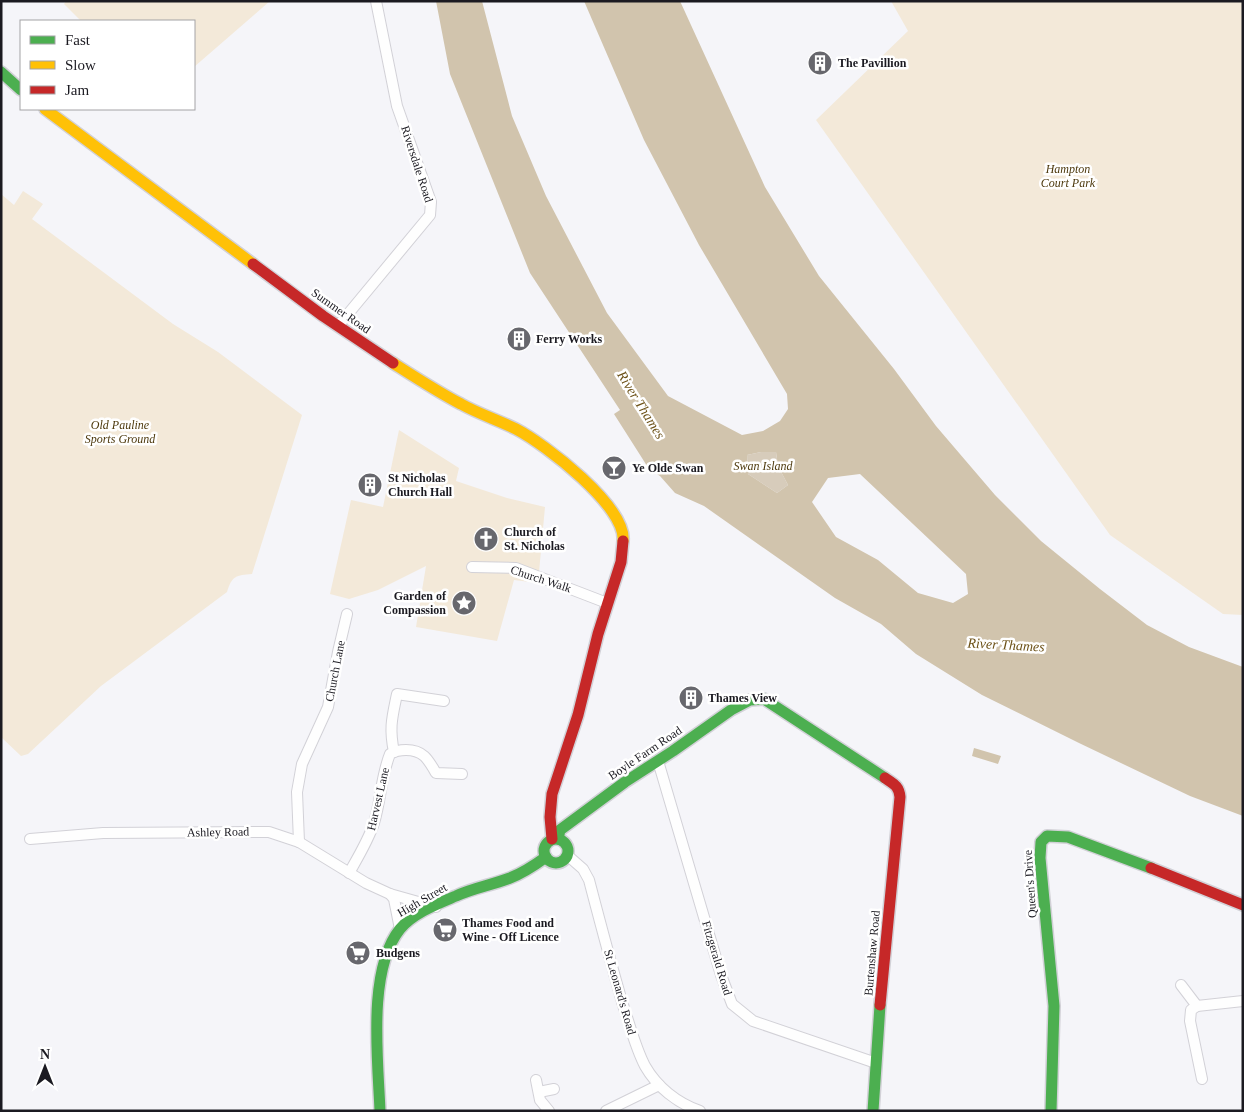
<svg xmlns="http://www.w3.org/2000/svg" width="1244" height="1112" font-family="'Times New Roman',serif">
<style>
.green{fill:#f3e9d9}
.forest{fill:#d7ccbb}
.water{fill:#d1c4ad;fill-rule:evenodd}
.lines{fill:none;stroke-linecap:round;stroke-linejoin:round}
.street-casing{stroke:#d2d1d7;stroke-width:12}
.fast-casing{stroke:#d2d1d7;stroke-width:14}
.slow-casing{stroke:#d2d1d7;stroke-width:14}
.jam-casing{stroke:#d2d1d7;stroke-width:14}
.street{stroke:#fefefe;stroke-width:10}
.fast{stroke:#4caf50;stroke-width:11}
.slow{stroke:#ffc107;stroke-width:11}
.jam{stroke:#c62828;stroke-width:11}
.labels{text-anchor:middle;dominant-baseline:central;stroke-width:5;stroke-linejoin:round;paint-order:stroke}
.poi-label{font-size:12px;font-weight:bold;fill:#1b1a21;stroke:#fff;text-anchor:start}
.street-label{font-size:12px;fill:#1b1a21;stroke:#fff}
.park-label{font-size:12px;font-style:italic;fill:#4d390d;stroke:#fff}
.water-label{font-size:14px;font-style:italic;fill:#6d5218;stroke:#fff}
</style>
<rect width="100%" height="100%" fill="#f5f5f9"/>
<!-- green -->
<g class="green">
<path d="M 66,1 L 270,1 L 194,67 L 194,21 L 81,21 L 64,4 Z"/>
<path d="M 891,1 L 1243,1 L 1243,615 L 1223,614 L 1110,535 L 816,120 L 908,31 Z"/>
<path d="M 23,191 L 43,204 L 32,219 L 173,324 L 218,352 L 302,415 L 252,574 C 236,575 232,576 227,592 L 101,686 L 28,754 L 21,756 L 1,737 L 1,194 L 14,205 Z"/>
<path d="M 399,430 L 459,468 L 456,481 L 507,498 L 545,507 L 538,583 L 514,580 L 497,641 L 416,627 L 426,566 L 378,590 L 349,599 L 330,594 L 351,500 L 383,507 Z"/>
</g>
<!-- forest -->
<path class="forest" d="M 761,452 L 776,452 L 778,466 L 788,485 L 777,493 L 748,474 L 747,455 Z"/>
<!-- water -->
<g class="water">
<path d="M 436,1 L 482,1 L 512,116 L 546,196 L 607,313 L 668,396 L 742,435 L 763,431 L 780,421 L 788,409 L 787,394 L 699,245 L 644,140 L 584,1 L 680,1 L 765,187 L 819,276 L 894,369 L 936,426 L 995,495 L 1041,541 L 1100,589 L 1147,625 L 1189,647 L 1243,667 L 1243,816 L 1190,796 L 1079,743 L 982,695 L 916,654 L 881,624 L 835,598 L 704,506 L 675,493 L 660,476 L 649,469 L 614,414 L 620,410 L 530,273 L 450,74 ZM 761,452 L 776,452 L 778,466 L 788,485 L 777,493 L 748,474 L 747,455 ZM 860,474 L 966,574 L 968,594 L 953,603 L 918,593 L 878,560 L 836,537 L 812,502 L 828,478 Z"/>
<path d="M 974,748 L 1001,756 L 998,764 L 972,756 Z"/>
</g>
<g class="lines">
<defs>
<g id="street">
<path d="M 338,326 L 430,215 L 431,202 L 397,106 L 376,1"/>
<path d="M 472,567 L 516,568 L 607,603"/>
<path d="M 394,752 C 389,728 392,718 397,694 L 444,701"/>
<path d="M 658,761 L 721,975 L 732,1004 L 753,1021 L 876,1063"/>
<path d="M 30,839 L 103,833 L 269,832 L 299,842 L 366,883 L 390,894 L 436,907"/>
<path d="M 299,842 L 297,792 L 302,764 L 328,707 L 338,652 L 347,614"/>
<path d="M 567,855 L 583,869 L 589,880 C 600,922 611,964 623,1005 C 630,1025 635,1047 645,1066 C 657,1087 677,1103 700,1111"/>
<path d="M 349,873 C 358,857 368,841 374,823 C 381,800 381,776 390,754 C 395,751 400,750 406,750 C 423,750 428,759 436,773 L 462,774"/>
<path d="M 390,894 L 394,899 L 400,929"/>
<path d="M 1181,985 L 1197,1006"/>
<path d="M 1202,1079 L 1190,1021 L 1191,1010 L 1197,1006 L 1243,1001"/>
<path d="M 536,1080 L 540,1100 L 549,1111"/>
<path d="M 539,1092 L 554,1089"/>
<path d="M 606,1111 L 659,1085"/>
</g>
<g id="fast">
<path d="M 1,72 L 21,90"/>
<circle cx="556" cy="851" r="12"/>
<path d="M 558,839 L 560,830 L 625,782 L 673,751 L 731,710 L 750,700 L 764,699 L 885,778"/>
<path d="M 380,1111 C 378,1060 367,970 400,929 C 413,913 437,904 456,896 C 473,888 492,885 510,878 C 523,873 535,865 546,857"/>
<path d="M 873,1111 L 880,1005"/>
<path d="M 1051,1111 L 1054,1006 L 1040,858 L 1041,842 L 1047,836 L 1068,837 L 1151,868"/>
</g>
<g id="slow">
<path d="M 45,109 L 253,264"/>
<path d="M 393,363 C 415,377 438,392 461,404 C 479,414 498,420 516,429 C 545,444 627,507 623,541"/>
</g>
<g id="jam">
<path d="M 253,264 L 323,316 L 393,363"/>
<path d="M 552,839 L 550,817 L 552,794 L 578,715 L 598,634 L 621,562 L 623,541"/>
<path d="M 1151,868 L 1243,905"/>
<path d="M 880,1005 L 900,797 C 899,786 894,784 885,778"/>
</g>
</defs>
<!-- street casing -->
<use href="#street" class="street-casing"/>
<!-- fast casing -->
<use href="#fast" class="fast-casing"/>
<!-- slow casing -->
<use href="#slow" class="slow-casing"/>
<!-- jam casing -->
<use href="#jam" class="jam-casing"/>
<!-- street -->
<use href="#street" class="street"/>
<!-- fast -->
<use href="#fast" class="fast"/>
<!-- slow -->
<use href="#slow" class="slow"/>
<!-- jam -->
<use href="#jam" class="jam"/>
</g>
<!-- icons -->
<defs>
<symbol id="building-disc" viewBox="-11 -11 22 22"><circle r="9.5" fill="#67676d" stroke="#fff"/><path d="M-4-6H4V6H1V3H-1V6H-4ZM-2.5-4.3h1.7v1.8h-1.7ZM.8-4.3h1.7v1.8H.8ZM-2.5-1h1.7V.8h-1.7ZM.8-1h1.7V.8H.8Z" fill="#fff"/></symbol>
<symbol id="bar-disc" viewBox="-11 -11 22 22"><circle r="9.5" fill="#67676d" stroke="#fff"/><path d="M-6-5H6L.8 .8V4.5H3.5V6h-7V4.5H-.8V.8Z" fill="#fff"/></symbol>
<symbol id="church-disc" viewBox="-11 -11 22 22"><circle r="9.5" fill="#67676d" stroke="#fff"/><path d="M-1.2-6h2.4v3.5h3.3v2.4h-3.3V6h-2.4V-.1h-3.3v-2.4h3.3Z" fill="#fff"/></symbol>
<symbol id="sight-disc" viewBox="-11 -11 22 22"><circle r="9.5" fill="#67676d" stroke="#fff"/><path d="M0-6L1.8-2.2L6-1.7L2.9 1.2L3.7 5.4L0 3.3L-3.7 5.4L-2.9 1.2L-6-1.7L-1.8-2.2Z" fill="#fff"/></symbol>
<symbol id="supermarket-disc" viewBox="-11 -11 22 22"><circle r="9.5" fill="#67676d" stroke="#fff"/><path d="M-6-5.5h2.5l.6 2H6L4.5 2H-2.5L-4.4-4H-6ZM-1.5 3.2a1.3 1.3 0 1 0 .1 0ZM3 3.2a1.3 1.3 0 1 0 .1 0Z" fill="#fff"/></symbol>
</defs>
<g fill-rule="evenodd">
<use href="#building-disc" x="806" y="49" width="28" height="28"/>
<use href="#building-disc" x="505" y="325" width="28" height="28"/>
<use href="#bar-disc" x="600" y="454" width="28" height="28"/>
<use href="#building-disc" x="356" y="471" width="28" height="28"/>
<use href="#church-disc" x="472" y="525" width="28" height="28"/>
<use href="#sight-disc" x="450" y="589" width="28" height="28"/>
<use href="#building-disc" x="677" y="684" width="28" height="28"/>
<use href="#supermarket-disc" x="431" y="916" width="28" height="28"/>
<use href="#supermarket-disc" x="344" y="939" width="28" height="28"/>
</g>
<g class="labels">
<!-- poi labels -->
<g class="poi-label">
<text x="838" y="63">The Pavillion</text>
<text x="536" y="339">Ferry Works</text>
<text x="632" y="468">Ye Olde Swan</text>
<text x="388" y="478">St Nicholas<tspan x="388" dy="14">Church Hall</tspan></text>
<text x="504" y="532">Church of<tspan x="504" dy="14">St. Nicholas</tspan></text>
<text x="446" y="596" text-anchor="end">Garden of<tspan x="446" dy="14">Compassion</tspan></text>
<text x="708" y="698">Thames View</text>
<text x="462" y="923">Thames Food and<tspan x="462" dy="14">Wine - Off Licence</tspan></text>
<text x="376" y="953">Budgens</text>
</g>
<!-- street labels -->
<g class="street-label">
<text transform="translate(417 164) rotate(72)">Riversdale Road</text>
<text transform="translate(341 311) rotate(35)">Summer Road</text>
<text transform="translate(541 579) rotate(18)">Church Walk</text>
<text transform="translate(335 671) rotate(-79)">Church Lane</text>
<text transform="translate(645 753) rotate(-34)">Boyle Farm Road</text>
<text transform="translate(378 799) rotate(-77)">Harvest Lane</text>
<text transform="translate(218 832) rotate(-1)">Ashley Road</text>
<text transform="translate(1030 884) rotate(-94)">Queen's Drive</text>
<text transform="translate(422 900) rotate(-30)">High Street</text>
<text transform="translate(872 953) rotate(-85)">Burtenshaw Road</text>
<text transform="translate(717 958) rotate(73)">Fitzgerald Road</text>
<text transform="translate(620 992) rotate(74)">St Leonard's Road</text>
</g>
<!-- park labels -->
<g class="park-label">
<text x="1068" y="169">Hampton<tspan x="1068" dy="14">Court Park</tspan></text>
<text x="120" y="425">Old Pauline<tspan x="120" dy="14">Sports Ground</tspan></text>
<text x="763" y="466">Swan Island</text>
</g>
<!-- water labels -->
<g class="water-label">
<text transform="translate(641 405) rotate(58)">River Thames</text>
<text transform="translate(1006 645) rotate(3)">River Thames</text>
</g>
</g>
<!-- border -->
<rect width="1244" height="1112" fill="none" stroke="#1b1a21" stroke-width="5"/>
<!-- legend -->
<rect x="20" y="20" width="175" height="90" fill="#ffffff" stroke="#a4a3a6"/>
<rect x="30" y="36" width="25" height="8" fill="#4caf50" stroke="#a4a3a6"/>
<text x="65" y="45" font-size="15" fill="#1b1a21">Fast</text>
<rect x="30" y="61" width="25" height="8" fill="#ffc107" stroke="#a4a3a6"/>
<text x="65" y="70" font-size="15" fill="#1b1a21">Slow</text>
<rect x="30" y="86" width="25" height="8" fill="#c62828" stroke="#a4a3a6"/>
<text x="65" y="95" font-size="15" fill="#1b1a21">Jam</text>
<!-- north arrow -->
<g transform="translate(45 1067)" stroke="#ffffff" stroke-width="4" paint-order="stroke">
<path d="M0-4L9 19L0 12L-9 19Z" fill="#1b1a21"/>
<text y="-8" font-size="14" font-weight="bold" text-anchor="middle" fill="#1b1a21">N</text>
</g>
</svg>
